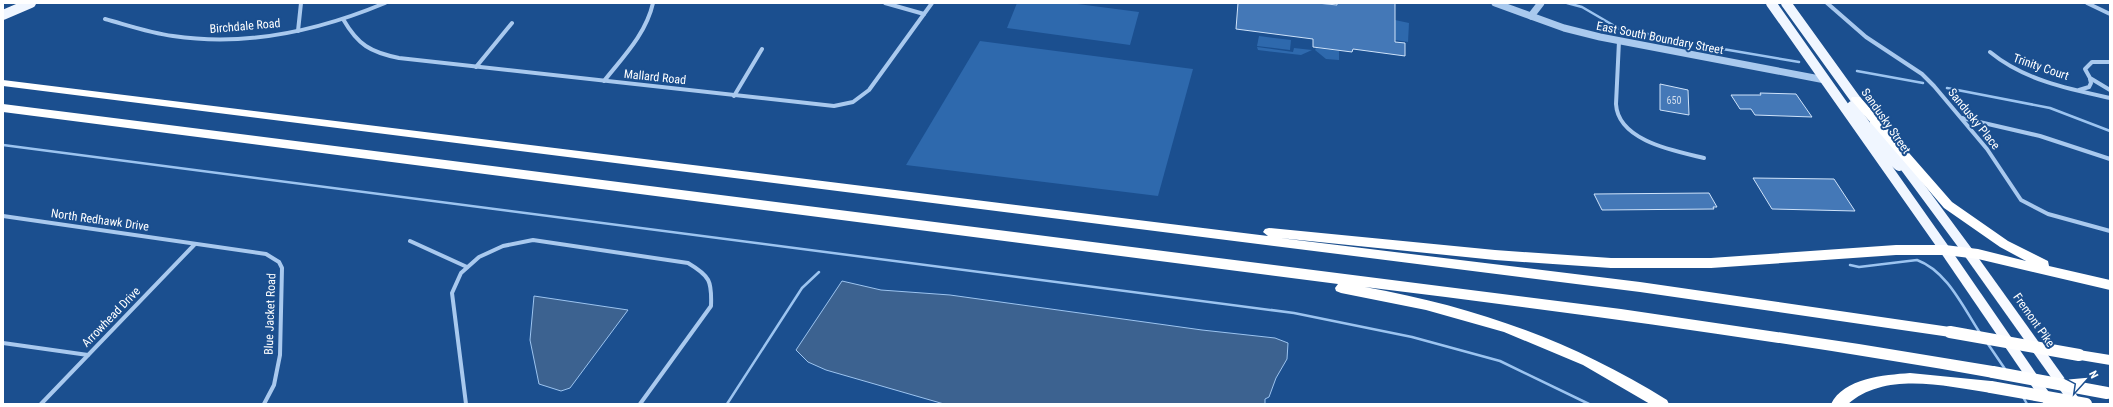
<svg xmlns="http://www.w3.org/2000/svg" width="2113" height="407" font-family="'Roboto Condensed',sans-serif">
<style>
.green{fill:#2e69ad}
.water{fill:#3c6290;stroke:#9cc4f0}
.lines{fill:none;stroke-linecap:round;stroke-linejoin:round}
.stream{stroke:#9cc4f0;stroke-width:2.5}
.building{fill:#4478b7;stroke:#cfe3fa}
.minor{stroke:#a9c9ee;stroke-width:4}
.tertiary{stroke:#a9c9ee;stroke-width:7}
.primary{stroke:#f0f6ff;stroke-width:10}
.trunk{fill:#f8faff;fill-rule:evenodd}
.motorway{fill:#fff;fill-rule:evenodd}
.motorway-bridge{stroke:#fff;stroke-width:12}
.labels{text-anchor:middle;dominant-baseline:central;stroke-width:4;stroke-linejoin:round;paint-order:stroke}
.number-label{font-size:10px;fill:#d0dded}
.street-label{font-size:12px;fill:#fff;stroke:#1b4f8f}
</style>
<rect width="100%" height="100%" fill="#1b4f8f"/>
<!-- green -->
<g class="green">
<path d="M 1017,3 L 1070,3 L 1139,12 L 1130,45 L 1007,28 Z"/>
<path d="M 1395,20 L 1409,23 L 1408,42 L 1395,40 Z"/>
<path d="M 1259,36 L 1291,40 L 1290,50 L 1257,46 Z"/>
<path d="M 980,41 L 1193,69 L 1158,196 L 906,165 Z"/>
<path d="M 1257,47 L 1293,52 L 1294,48 L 1312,50 L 1301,55 L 1258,50 Z"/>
<path d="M 1316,48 L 1339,51 L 1339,60 L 1326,59 L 1315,50 Z"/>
</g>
<!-- water -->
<g class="water">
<path d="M 842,281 L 881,290 L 950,295 L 1202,330 L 1275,338 L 1288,343 L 1287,359 L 1276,378 L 1269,397 L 1265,399 L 1265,404 L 944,404 L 826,370 L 808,362 L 796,350 Z"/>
<path d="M 534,296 L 628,310 L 570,388 L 561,391 L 539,384 L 530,340 Z"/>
</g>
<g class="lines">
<!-- stream -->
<g class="stream">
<path d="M 1567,3 L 1582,7 L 1618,28 L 1692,43"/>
<path d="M 1711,47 L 1799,62"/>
<path d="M 1857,71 L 1923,83"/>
<path d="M 1947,88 L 2050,108 L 2110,131"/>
<path d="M 3,145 L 1294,313 L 1412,337 L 1500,361 L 1589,404"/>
<path d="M 1850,265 L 1859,267 L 1917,260 C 1947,271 1963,307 1980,333"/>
<path d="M 1988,344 L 2005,369"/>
<path d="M 2023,397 L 2027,404"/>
<path d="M 727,404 L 802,288 L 819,272"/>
</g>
</g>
<!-- building -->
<g class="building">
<path d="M 1238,3 L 1317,3 L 1337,5 L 1337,3 L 1395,3 L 1395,42 L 1405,43 L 1405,56 L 1353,49 L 1352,52 L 1313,47 L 1313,39 L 1236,29 Z"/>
<path d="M 1660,84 L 1688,90 L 1689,115 L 1660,110 Z"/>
<path d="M 1760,93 L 1796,94 L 1812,117 L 1755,115 L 1751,109 L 1740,109 L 1731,95 L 1761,95 Z"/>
<path d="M 1753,178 L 1834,179 L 1855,211 L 1772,209 Z"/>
<path d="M 1709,193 L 1717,207 L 1713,207 L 1714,209 L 1602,210 L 1594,194 Z"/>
</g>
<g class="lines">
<!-- minor -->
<g class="minor">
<path d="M 885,3 L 924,14"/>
<path d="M 1827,3 L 1866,37 L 1922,74 L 1934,86 L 1987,149 L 2021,200 L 2048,214 L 2110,231"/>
<path d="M 2087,3 L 2110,14"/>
<path d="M 105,19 C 127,25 150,33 173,36 C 246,47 318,31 385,3"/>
<path d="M 343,19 C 358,45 370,52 399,58 L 834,106 L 853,102 L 869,90 L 932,3"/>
<path d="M 298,31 L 301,3"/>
<path d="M 1619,41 L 1616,104 C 1618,141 1675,151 1704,158"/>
<path d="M 1990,52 C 2024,80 2068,89 2110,98"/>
<path d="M 2110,62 L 2092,62 L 2085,69 L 2090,78 L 2110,90"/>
<path d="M 476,67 L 512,23"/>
<path d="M 604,81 C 623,57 646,34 653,3"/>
<path d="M 2079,90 L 2089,87 L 2091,83 L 2090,79"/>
<path d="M 734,96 L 762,49"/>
<path d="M 1962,118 L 2040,136 L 2110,159"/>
<path d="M 3,216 L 266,254 L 279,262 L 282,268 L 280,355 L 274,385 L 264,404"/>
<path d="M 410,241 L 467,267"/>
<path d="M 3,343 L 88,355"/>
<path d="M 41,404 L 195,244"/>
<path d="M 466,404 L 452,293 L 461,273 L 479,257 L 503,246 L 533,240 L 688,263 C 710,276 712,281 711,306 L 640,404"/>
</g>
<!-- tertiary -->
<g class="tertiary">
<path d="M 1495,3 L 1564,28 L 1600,37 L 1825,80"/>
<path d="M 1531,16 L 1541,3"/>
</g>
<!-- primary -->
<g class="primary">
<path d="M 1771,3 L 1945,250"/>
<path d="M 1786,3 L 1861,107"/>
<path d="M 3,15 L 31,3"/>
<path d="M 1852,106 L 1888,157 L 1899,166"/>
<path d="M 1874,125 L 1968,252"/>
</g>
<!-- trunk -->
<g class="trunk">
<path d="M 1945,246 L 1949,247 L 2057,404 L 2044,404 L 1941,253 L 1939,250 L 1941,247 Z"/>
<path d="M 1968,248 L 1972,249 L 2083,404 L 2070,404 L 1964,255 L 1962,252 L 1964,249 Z"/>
</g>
<!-- motorway -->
<g class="motorway">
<path d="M 3,80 L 1268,236 L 1263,232 L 1265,229 L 1269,228 L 1495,250 L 1611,258 L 1711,258 L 1896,245 L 1945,245 L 1978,249 L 2026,261 L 2000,247 L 1944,208 L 1852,101 L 1851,99 L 1852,97 L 1860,97 L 1952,202 L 2008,241 L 2048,261 L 2049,266 L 2110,280 L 2110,290 L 1978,259 L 1945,255 L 1896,255 L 1711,268 L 1611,268 L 1495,260 L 1280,238 L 1640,282 L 1950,327 L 1955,328 L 1957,332 L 1955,336 L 1950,337 L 1640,292 L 3,86 Z"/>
<path d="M 3,104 L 1621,309 L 1859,344 L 1993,366 L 1998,368 L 2000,372 L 1998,376 L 1993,378 C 1784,341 1575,313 1365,287 C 1476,307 1572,341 1667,400 L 1669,404 L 1650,404 L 1583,365 L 1504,332 L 1426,310 L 1341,293 L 1336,291 L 1335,288 L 1338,284 L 3,112 Z"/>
<path d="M 2079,350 L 2110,355 L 2110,365 L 2074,359 L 2072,355 L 2074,351 Z"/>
<path d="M 1910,373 L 1991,381 L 1996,383 L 1998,387 L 1996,391 L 1991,393 C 1946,386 1885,371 1848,404 L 1831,404 C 1844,378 1884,375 1910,373 Z"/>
</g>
<!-- motorway-bridge -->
<g class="motorway-bridge">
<path d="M 1950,332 L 2079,355"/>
<path d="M 1993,372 L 2107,393"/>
<path d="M 1991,387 L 2086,404"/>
</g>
</g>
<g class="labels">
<!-- number labels -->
<g class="number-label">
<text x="1674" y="100">650</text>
</g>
<!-- street labels -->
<g class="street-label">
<text transform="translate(245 26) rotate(-5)">Birchdale Road</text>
<text transform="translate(1660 38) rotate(11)">East South Boundary Street</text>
<text transform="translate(2041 67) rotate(19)">Trinity Court</text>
<text transform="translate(655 77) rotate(6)">Mallard Road</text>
<text transform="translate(1974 119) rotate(51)">Sandusky Place</text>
<text transform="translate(1886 121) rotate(55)">Sandusky Street</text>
<text transform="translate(100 220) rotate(8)">North Redhawk Drive</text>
<text transform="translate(270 314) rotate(-88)">Blue Jacket Road</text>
<text transform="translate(111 317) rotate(-46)">Arrowhead Drive</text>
<text transform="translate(2034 320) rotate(55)">Fremont Pike</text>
</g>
</g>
<!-- border -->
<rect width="2113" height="407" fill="none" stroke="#ffffff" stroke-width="8"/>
<!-- north arrow -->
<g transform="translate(2085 379) rotate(63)" stroke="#1b4f8f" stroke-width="3" paint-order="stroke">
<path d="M0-3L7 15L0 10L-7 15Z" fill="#ffffff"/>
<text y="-6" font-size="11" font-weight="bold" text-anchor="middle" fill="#ffffff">N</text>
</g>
</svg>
